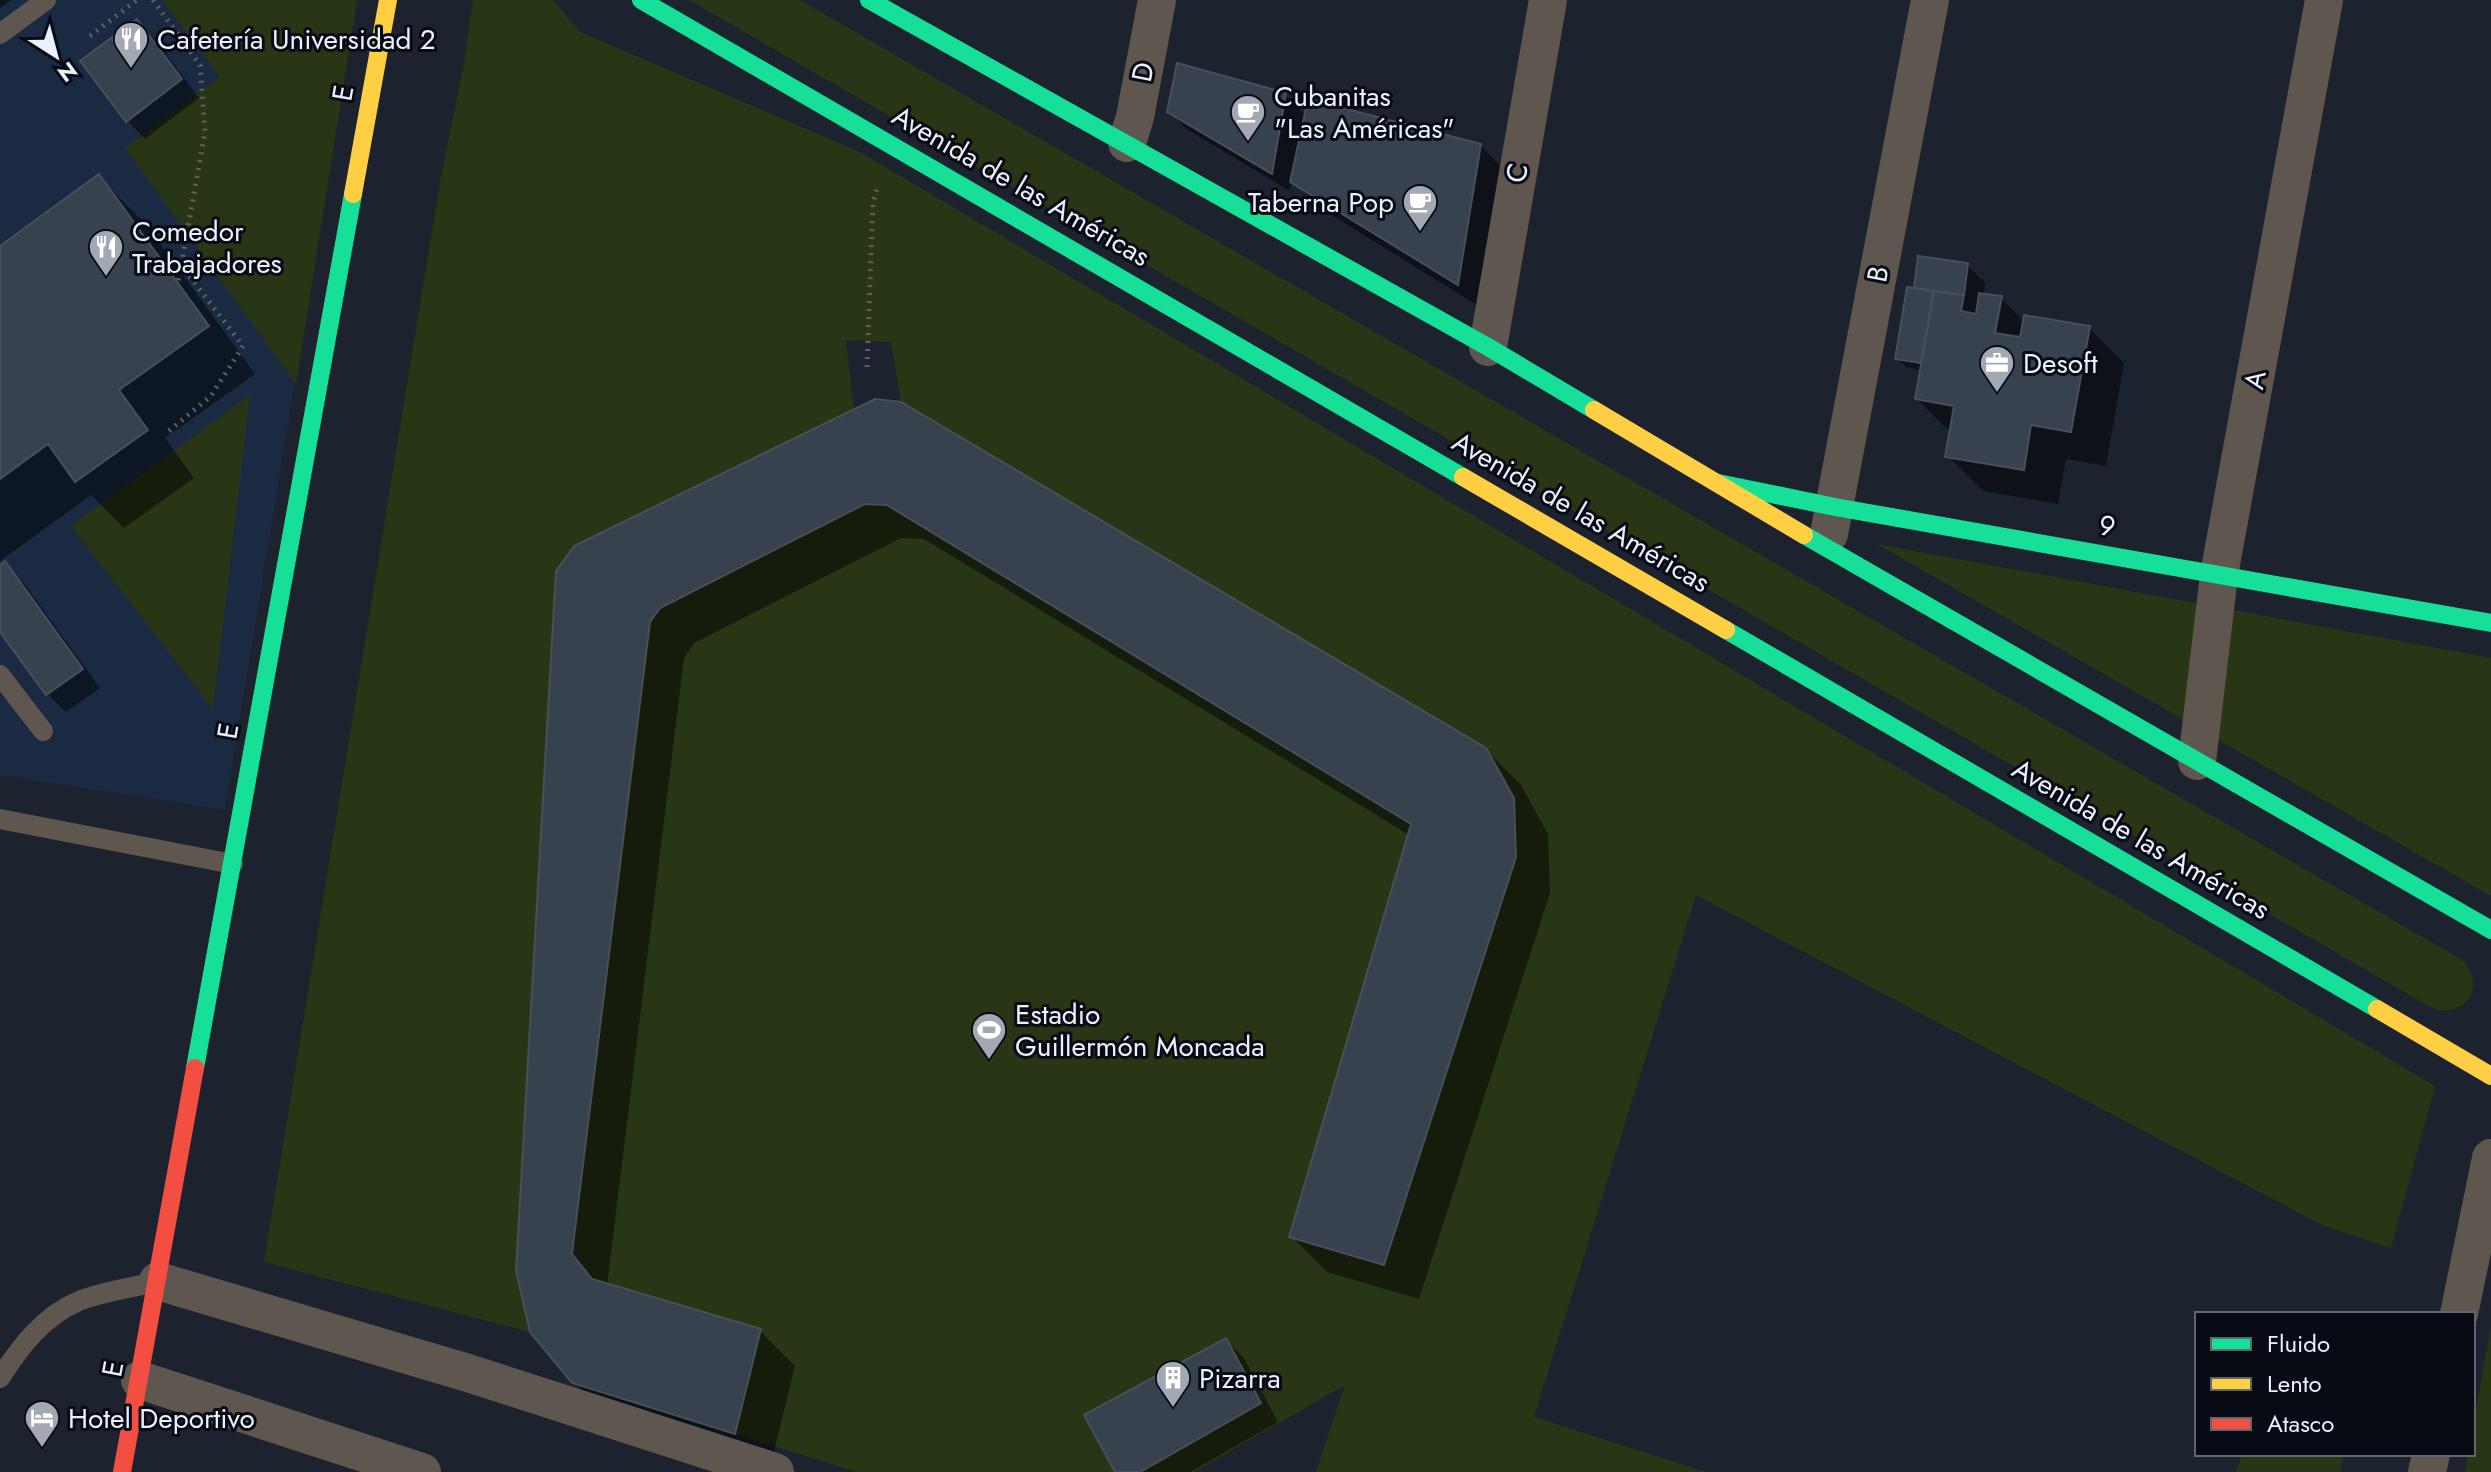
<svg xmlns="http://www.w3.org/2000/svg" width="2491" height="1472" font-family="Jost,sans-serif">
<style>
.built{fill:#1a2a42}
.green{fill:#293615;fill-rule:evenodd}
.shadow{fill:#0007}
.building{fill:#38414e;stroke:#484f58;stroke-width:2}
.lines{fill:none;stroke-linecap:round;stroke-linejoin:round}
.path{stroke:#625e5b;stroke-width:5;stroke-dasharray:2 6;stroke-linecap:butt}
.lane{stroke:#5f564f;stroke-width:20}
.street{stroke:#5f564f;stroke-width:38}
.fast{stroke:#16e098;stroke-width:18}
.slow{stroke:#ffcf43;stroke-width:18}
.jam{stroke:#f24e42;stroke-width:18}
.labels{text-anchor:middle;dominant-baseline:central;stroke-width:6;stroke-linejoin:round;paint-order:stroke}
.poi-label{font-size:28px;fill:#eaf1fd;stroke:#060b14;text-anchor:start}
.street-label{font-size:28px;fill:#eaf1fd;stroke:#060b14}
</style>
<rect width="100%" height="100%" fill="#1c232e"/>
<!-- built -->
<path class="built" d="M 0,0 L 357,0 L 225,810 L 0,775 Z"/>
<!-- green -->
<g class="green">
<path d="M 162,0 L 357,0 L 296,384 L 125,148 L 220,77 Z"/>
<path d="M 473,0 L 553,0 L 580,32 L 860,152 L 2435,1086 L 2391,1248 L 2322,1225 L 1696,895 L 1534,1417 L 1706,1472 L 1316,1472 L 1345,1385 L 1194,1472 L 857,1472 L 572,1383 L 530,1332 L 264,1262 L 441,176 L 464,64 ZM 846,340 L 891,342 L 901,401 L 875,399 L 854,409 Z"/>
<path d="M 689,0 L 800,0 L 2462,960 C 2488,986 2466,1019 2432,1008 Z"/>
<path d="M 250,395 L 213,709 L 71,526 Z"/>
<path d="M 1877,544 L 2491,658 L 2491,896 Z"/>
<path d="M 2491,1326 L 2491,1472 L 2465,1472 L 2468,1454 L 2473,1454 L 2473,1426 Z"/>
<path d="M 2242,1454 L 2344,1454 L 2340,1472 L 2236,1472 Z"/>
</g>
<!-- shadow -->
<g class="shadow">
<path d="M 0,0 L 12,0 L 0,8 Z"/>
<path d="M 137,21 L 155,39 L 199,98 L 145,139 L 127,120 Z"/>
<path d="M 1285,95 L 1306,116 L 1480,145 L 1507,173 L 1485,310 L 1320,208 L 1292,180 L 1290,191 L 1188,130 L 1169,111 Z"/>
<path d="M 98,177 L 146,224 L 255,374 L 165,438 L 194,478 L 124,528 L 91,495 L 0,561 L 0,243 L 3,246 Z"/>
<path d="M 1967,265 L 1985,283 L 1984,296 L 2001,298 L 2024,322 L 2089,328 L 2124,363 L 2106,466 L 2066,459 L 2058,504 L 1983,491 L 1948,456 L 1951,433 L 1917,399 L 1922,370 L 1906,367 L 1897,358 L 1919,291 L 1916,287 Z"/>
<path d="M 875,401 L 1485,749 L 1521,785 L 1548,834 L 1550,893 L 1419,1299 L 1327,1272 L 1292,1237 L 1409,835 L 924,539 L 901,538 L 694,643 L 684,658 L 607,1286 L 760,1331 L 795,1366 L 770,1468 L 610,1417 L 574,1382 L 558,572 Z"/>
<path d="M 5,564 L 23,582 L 100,688 L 66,712 L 48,694 L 0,628 L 0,568 Z"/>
<path d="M 1226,1340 L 1244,1358 L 1278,1422 L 1190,1472 L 1117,1472 Z"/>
</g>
<!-- building -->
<g class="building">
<path d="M 137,19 L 182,79 L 126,122 L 80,61 Z"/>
<path d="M 1177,63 L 1286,93 L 1272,174 L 1167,112 Z"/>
<path d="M 1308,99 L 1481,144 L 1458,285 L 1290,182 Z"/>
<path d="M 99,174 L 209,326 L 119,390 L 148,430 L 75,482 L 48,444 L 0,479 L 0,246 Z"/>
<path d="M 1918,256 L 1968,263 L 1964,295 L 1914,288 Z"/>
<path d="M 1907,287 L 1934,291 L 1921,363 L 1895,359 Z"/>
<path d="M 1934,291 L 1964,295 L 1961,311 L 1976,314 L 1979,293 L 2002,296 L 1995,333 L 2020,337 L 2024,315 L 2090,326 L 2071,432 L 2031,425 L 2024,470 L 1945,457 L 1954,406 L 1915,399 Z"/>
<path d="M 875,399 L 901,402 L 1486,748 L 1514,798 L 1516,857 L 1384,1265 L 1289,1237 L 1411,824 L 887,505 L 865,504 L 660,608 L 650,622 L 572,1254 L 592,1279 L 761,1329 L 735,1434 L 572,1383 L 530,1332 L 516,1271 L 556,571 L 574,546 Z"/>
<path d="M 5,561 L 83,669 L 46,695 L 0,632 L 0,565 Z"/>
<path d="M 1226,1338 L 1261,1403 L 1140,1472 L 1115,1472 L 1084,1415 Z"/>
</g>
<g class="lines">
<!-- path -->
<g class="path">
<path d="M 153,0 L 200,65 L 205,132 L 178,283"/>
<path d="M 90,36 L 137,0"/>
<path d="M 867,367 L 873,202 L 878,185"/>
<path d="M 169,431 L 211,396 L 243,346 L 181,265"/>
</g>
<!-- lane -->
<g class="lane">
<path d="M 0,34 L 46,0"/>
<path d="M 0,675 L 43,731"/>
<path d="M 0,819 L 233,864"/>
<path d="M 0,1378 C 20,1347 43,1316 79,1301 C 103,1291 133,1288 158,1281"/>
</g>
<!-- street -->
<g class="street">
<path d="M 1127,143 L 1135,117 L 1157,0"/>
<path d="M 1488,347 L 1548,0"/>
<path d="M 1829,534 L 1930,0"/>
<path d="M 2197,761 L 2219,575 L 2324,0"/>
<path d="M 158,1281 L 468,1373 L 775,1472"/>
<path d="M 2459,1314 L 2491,1158"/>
<path d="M 140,1380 L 422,1472"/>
<path d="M 2427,1472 L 2431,1454"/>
</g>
<!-- fast -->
<g class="fast">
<path d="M 641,0 L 1463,477"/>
<path d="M 869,0 L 1488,347 L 1594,410"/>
<path d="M 1718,483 L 1835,507 L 2491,623"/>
<path d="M 1804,535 L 2491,930"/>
<path d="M 1726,630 L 2377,1009"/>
<path d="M 195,1068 L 353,194"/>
</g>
<!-- slow -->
<g class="slow">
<path d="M 353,194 L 388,0"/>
<path d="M 1594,410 L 1804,535"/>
<path d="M 1463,477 L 1726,630"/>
<path d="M 2377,1009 L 2491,1076"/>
</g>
<!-- jam -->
<path class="jam" d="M 122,1472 L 195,1068"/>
</g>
<!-- icons -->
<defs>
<symbol id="restaurant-pin" viewBox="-11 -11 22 30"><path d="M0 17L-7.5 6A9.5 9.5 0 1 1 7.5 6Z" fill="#a2a9b5" stroke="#060b14"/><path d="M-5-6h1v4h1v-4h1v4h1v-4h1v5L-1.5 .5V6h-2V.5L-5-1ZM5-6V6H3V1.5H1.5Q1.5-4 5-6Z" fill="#fff"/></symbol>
<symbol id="cafe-pin" viewBox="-11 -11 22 30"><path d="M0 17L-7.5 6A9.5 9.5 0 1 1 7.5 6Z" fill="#a2a9b5" stroke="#060b14"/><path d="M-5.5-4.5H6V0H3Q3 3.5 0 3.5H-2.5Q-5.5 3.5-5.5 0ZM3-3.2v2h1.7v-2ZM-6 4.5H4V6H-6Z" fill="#fff"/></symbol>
<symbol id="office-pin" viewBox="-11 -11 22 30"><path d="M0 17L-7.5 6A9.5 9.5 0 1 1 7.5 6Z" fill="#a2a9b5" stroke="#060b14"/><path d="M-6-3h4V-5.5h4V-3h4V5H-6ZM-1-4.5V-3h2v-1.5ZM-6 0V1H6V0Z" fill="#fff"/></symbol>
<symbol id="stadium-pin" viewBox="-11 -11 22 30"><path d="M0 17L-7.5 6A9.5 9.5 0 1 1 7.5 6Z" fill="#a2a9b5" stroke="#060b14"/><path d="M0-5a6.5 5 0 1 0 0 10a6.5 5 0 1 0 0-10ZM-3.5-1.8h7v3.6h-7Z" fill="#fff"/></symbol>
<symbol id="building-pin" viewBox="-11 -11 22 30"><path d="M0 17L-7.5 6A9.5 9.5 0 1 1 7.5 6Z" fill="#a2a9b5" stroke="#060b14"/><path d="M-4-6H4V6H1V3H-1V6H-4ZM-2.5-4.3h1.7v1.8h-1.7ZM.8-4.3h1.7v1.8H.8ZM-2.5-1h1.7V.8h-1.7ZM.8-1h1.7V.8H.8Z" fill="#fff"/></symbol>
<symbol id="hotel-pin" viewBox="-11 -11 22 30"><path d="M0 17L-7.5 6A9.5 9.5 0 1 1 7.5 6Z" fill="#a2a9b5" stroke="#060b14"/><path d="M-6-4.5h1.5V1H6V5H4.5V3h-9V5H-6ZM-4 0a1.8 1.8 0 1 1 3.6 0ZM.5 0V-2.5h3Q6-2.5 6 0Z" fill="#fff"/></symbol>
</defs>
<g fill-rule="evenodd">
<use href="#restaurant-pin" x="111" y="19" width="40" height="54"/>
<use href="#cafe-pin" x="1228" y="92" width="40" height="54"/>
<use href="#cafe-pin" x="1400" y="182" width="40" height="54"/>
<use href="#restaurant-pin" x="86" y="227" width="40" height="54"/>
<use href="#office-pin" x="1977" y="343" width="40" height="54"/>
<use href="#stadium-pin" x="969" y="1010" width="40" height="54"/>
<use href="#building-pin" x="1153" y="1358" width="40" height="54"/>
<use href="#hotel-pin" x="22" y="1398" width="40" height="54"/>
</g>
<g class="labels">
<!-- poi labels -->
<g class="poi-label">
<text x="157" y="39">Cafetería Universidad 2</text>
<text x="1274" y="96">Cubanitas<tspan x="1274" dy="32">"Las Américas"</tspan></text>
<text x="1394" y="202" text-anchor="end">Taberna Pop</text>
<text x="132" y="231">Comedor<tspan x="132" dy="32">Trabajadores</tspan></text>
<text x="2023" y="363">Desoft</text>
<text x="1015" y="1014">Estadio<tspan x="1015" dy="32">Guillermón Moncada</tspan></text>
<text x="1199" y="1378">Pizarra</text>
<text x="68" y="1418">Hotel Deportivo</text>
</g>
<!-- street labels -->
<g class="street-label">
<text transform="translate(1143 72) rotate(-79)">D</text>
<text transform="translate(343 93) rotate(-80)">E</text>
<text transform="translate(1517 173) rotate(-80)">C</text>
<text transform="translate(1021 186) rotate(30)">Avenida de las Américas</text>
<text transform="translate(1878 274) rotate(-79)">B</text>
<text transform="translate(2255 380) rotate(-80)">A</text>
<text transform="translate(1581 512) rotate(30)">Avenida de las Américas</text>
<text transform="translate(2107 526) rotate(10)">9</text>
<text transform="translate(228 731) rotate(-80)">E</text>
<text transform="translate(2141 839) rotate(30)">Avenida de las Américas</text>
<text transform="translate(113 1369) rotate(-79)">E</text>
</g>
</g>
<!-- legend -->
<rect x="2195" y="1312" width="280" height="144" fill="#060b14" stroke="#616771" stroke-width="2"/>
<rect x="2211" y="1338" width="40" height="12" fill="#16e098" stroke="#616771" stroke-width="2"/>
<text x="2267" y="1352" font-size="24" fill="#eaf1fd">Fluido</text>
<rect x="2211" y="1378" width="40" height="12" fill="#ffcf43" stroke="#616771" stroke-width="2"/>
<text x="2267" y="1392" font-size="24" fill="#eaf1fd">Lento</text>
<rect x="2211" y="1418" width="40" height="12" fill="#f24e42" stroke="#616771" stroke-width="2"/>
<text x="2267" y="1432" font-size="24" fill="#eaf1fd">Atasco</text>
<!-- north arrow -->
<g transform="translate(56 56) rotate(144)" stroke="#060b14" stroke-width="6" paint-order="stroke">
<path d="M0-6L14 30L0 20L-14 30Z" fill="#eaf1fd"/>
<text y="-12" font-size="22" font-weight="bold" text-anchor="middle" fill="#eaf1fd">N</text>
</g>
</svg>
